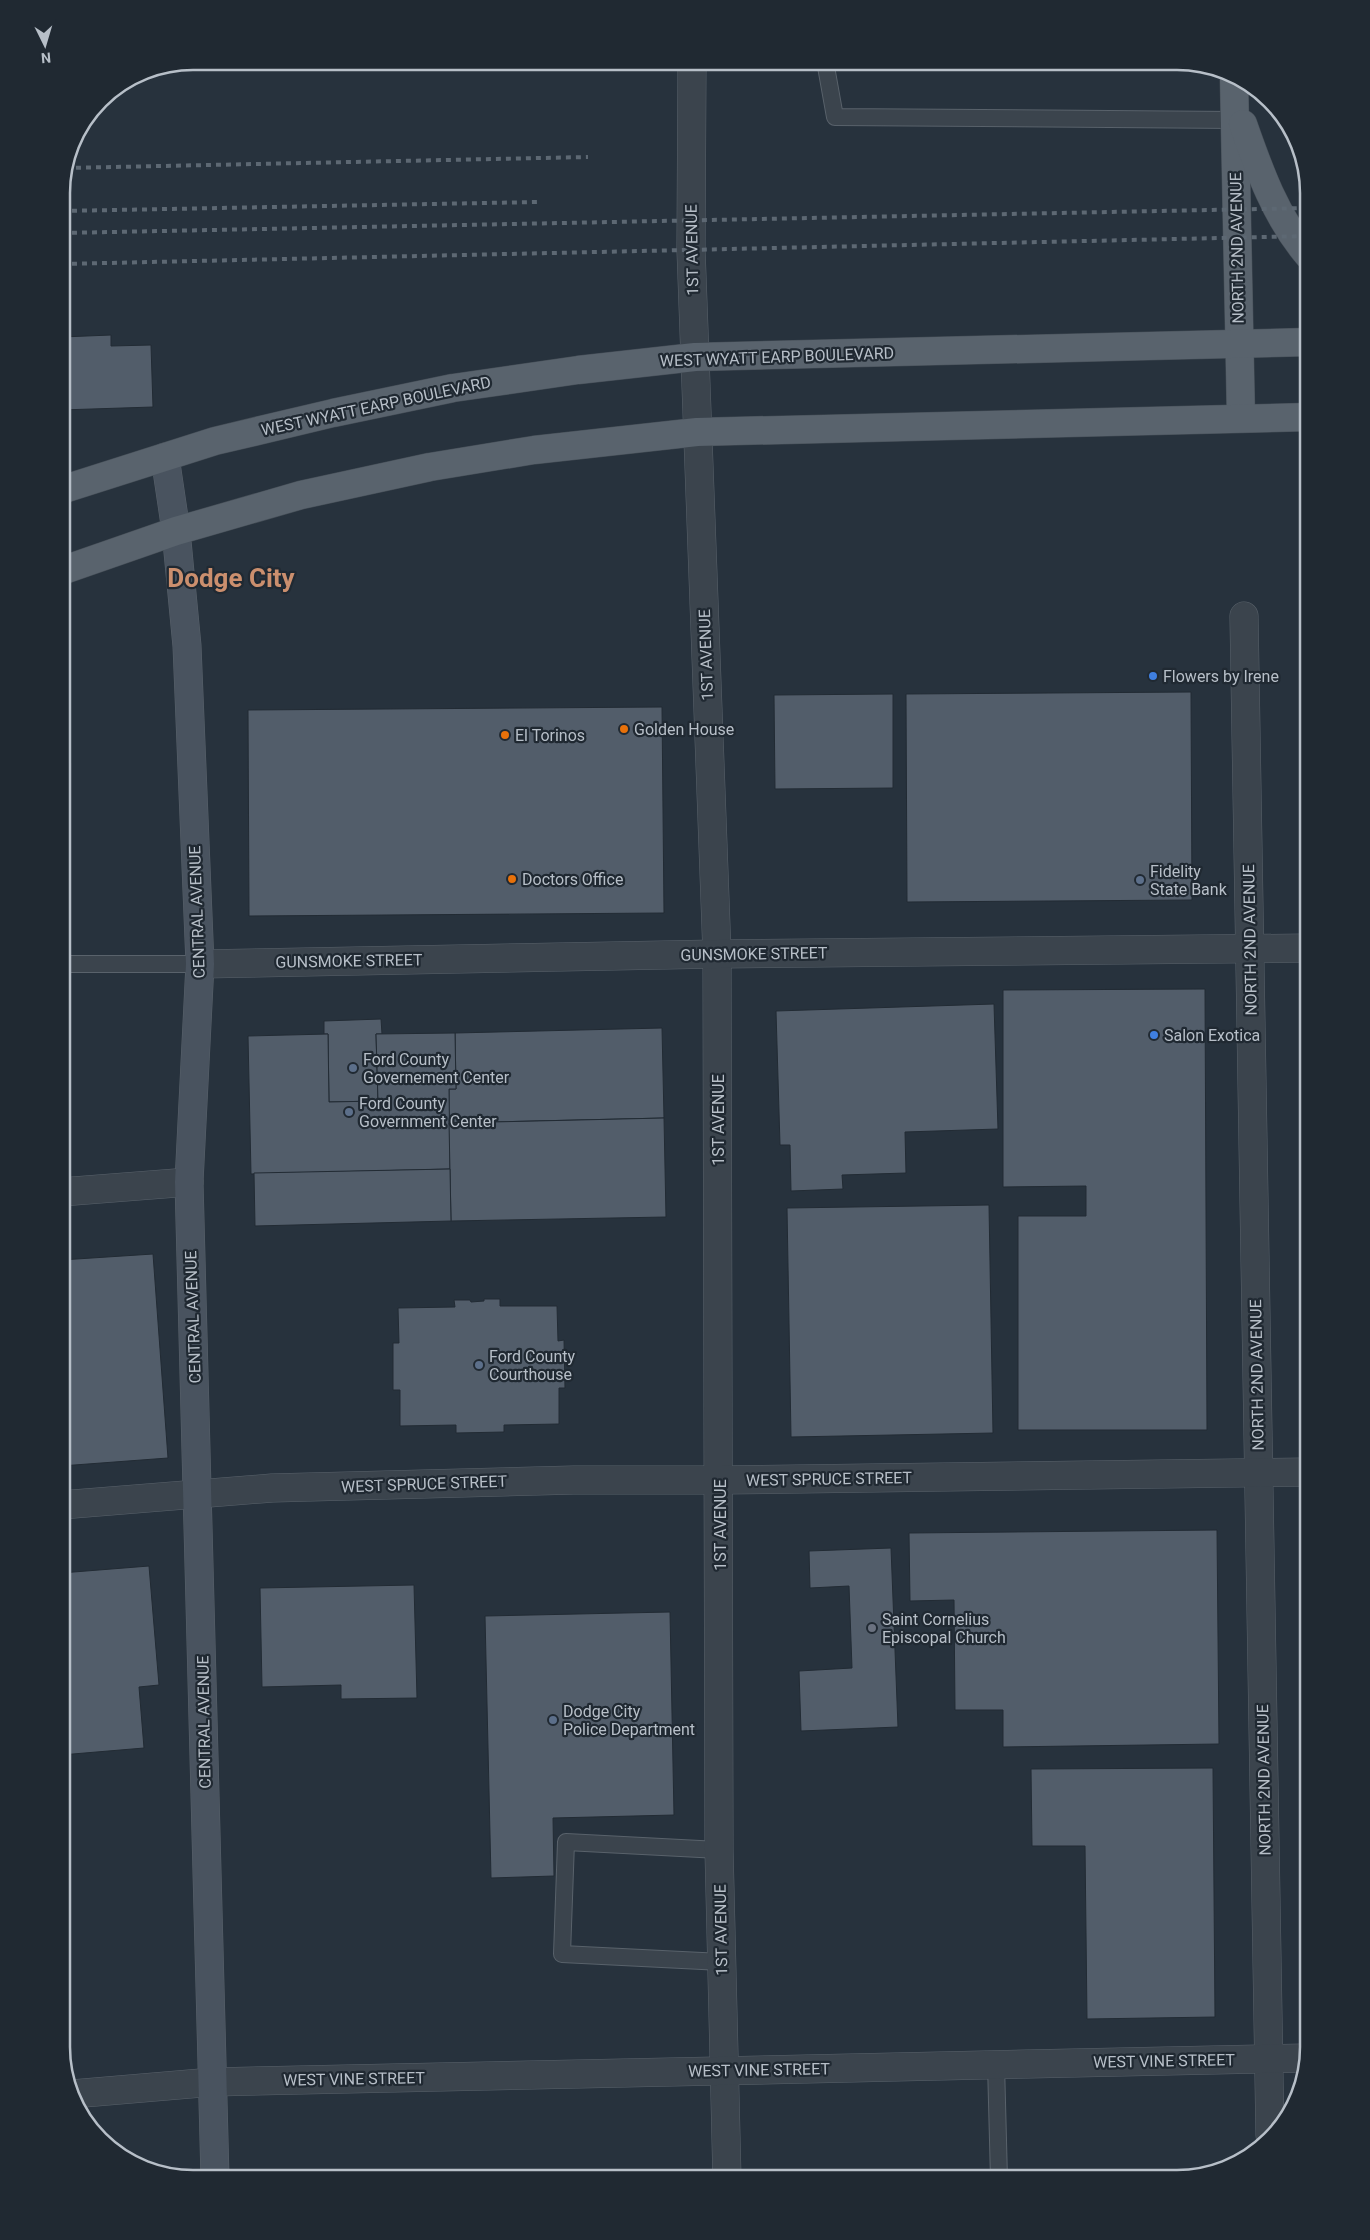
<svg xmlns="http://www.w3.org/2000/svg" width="1370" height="2240" font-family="Roboto,sans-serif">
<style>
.building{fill:#525d6a;stroke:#222b34}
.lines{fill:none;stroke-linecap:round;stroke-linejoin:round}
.lane-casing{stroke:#59626b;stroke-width:18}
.street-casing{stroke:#59626b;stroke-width:29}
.secondary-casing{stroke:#59626b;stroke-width:29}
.primary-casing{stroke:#444d56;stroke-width:29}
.lane{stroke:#3b444d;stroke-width:16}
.street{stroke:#3b444d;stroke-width:28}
.secondary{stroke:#49535f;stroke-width:28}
.primary{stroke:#59636d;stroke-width:28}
.rail{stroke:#5d6873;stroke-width:4;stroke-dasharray:5 5;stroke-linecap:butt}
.shop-dot{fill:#3f7fe0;stroke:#202932;stroke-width:2}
.food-dot{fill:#e8710a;stroke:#202932;stroke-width:2}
.service-dot{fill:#5c6f8a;stroke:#202932;stroke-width:2}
.worship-dot{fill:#6b7280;stroke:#202932;stroke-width:2}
.labels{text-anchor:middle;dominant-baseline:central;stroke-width:4.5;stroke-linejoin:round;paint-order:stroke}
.street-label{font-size:16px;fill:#b7bfc8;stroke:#202932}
.poi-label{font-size:16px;fill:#b7bfc8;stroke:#202932;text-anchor:start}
.town-label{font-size:26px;font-weight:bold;fill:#cb8f6e;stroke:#202932}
.rim{fill:none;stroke:#b7bfc8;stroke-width:2.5}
</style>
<rect width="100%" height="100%" fill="#27323d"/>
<!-- building -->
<g class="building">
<path d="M 111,335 L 111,346 L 151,345 L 153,407 L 61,410 L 62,337 Z"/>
<path d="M 1191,692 L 1192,900 L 907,902 L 906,694 Z"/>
<path d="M 893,694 L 893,788 L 775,789 L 774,695 Z"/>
<path d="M 662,707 L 664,913 L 249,916 L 248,710 Z"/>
<path d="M 1205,989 L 1207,1430 L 1018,1430 L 1018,1216 L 1086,1216 L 1086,1186 L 1003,1187 L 1003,990 Z"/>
<path d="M 994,1004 L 998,1129 L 905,1132 L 906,1173 L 842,1175 L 843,1189 L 791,1191 L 790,1145 L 780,1145 L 776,1011 Z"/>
<path d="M 381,1019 L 382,1034 L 376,1034 L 378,1101 L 329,1102 L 328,1034 L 324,1034 L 324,1021 Z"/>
<path d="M 662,1028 L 664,1118 L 449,1123 L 449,1089 L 456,1089 L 455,1033 Z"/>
<path d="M 455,1033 L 456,1089 L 449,1089 L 450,1169 L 251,1174 L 248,1036 L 328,1034 L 329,1102 L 378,1101 L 376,1034 Z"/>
<path d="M 664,1118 L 666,1217 L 451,1221 L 449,1123 Z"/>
<path d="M 450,1169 L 451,1221 L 255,1226 L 254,1173 Z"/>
<path d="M 989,1205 L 993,1433 L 791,1437 L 787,1208 Z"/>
<path d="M 153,1254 L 168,1458 L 61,1466 L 61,1260 Z"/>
<path d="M 484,1299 L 500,1299 L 500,1306 L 557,1306 L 558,1341 L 564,1340 L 565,1388 L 559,1388 L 559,1424 L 504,1425 L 504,1432 L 456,1433 L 456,1425 L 400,1426 L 400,1390 L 393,1390 L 393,1343 L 399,1343 L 398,1308 L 455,1307 L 454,1300 L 470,1300 L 471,1302 L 484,1301 Z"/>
<path d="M 1217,1530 L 1219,1744 L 1003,1747 L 1003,1710 L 955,1710 L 954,1600 L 910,1601 L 909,1533 Z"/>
<path d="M 891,1548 L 898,1727 L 801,1731 L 799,1671 L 852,1668 L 849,1586 L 810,1588 L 809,1551 Z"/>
<path d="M 149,1566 L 159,1685 L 139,1687 L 144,1748 L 61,1755 L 61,1573 Z"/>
<path d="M 414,1585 L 417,1698 L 341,1699 L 341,1685 L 262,1687 L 260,1588 Z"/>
<path d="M 670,1612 L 674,1815 L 553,1818 L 554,1876 L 491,1878 L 485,1616 Z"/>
<path d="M 1213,1768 L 1215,2017 L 1087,2019 L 1085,1846 L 1032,1846 L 1031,1769 Z"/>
</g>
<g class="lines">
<defs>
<g id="lane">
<path d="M 825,61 L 835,117 L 1235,120"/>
<path d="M 61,964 L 200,964"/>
<path d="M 719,1850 L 566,1842 L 562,1954 L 722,1962"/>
<path d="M 996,2064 L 999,2179"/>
</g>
<g id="street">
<path d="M 692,61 L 691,250 L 717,954 L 719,1850 L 727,2179"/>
<path d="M 1244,616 L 1270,2135"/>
<path d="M 200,964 L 717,954 L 1309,948"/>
<path d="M 61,1192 L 189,1182"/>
<path d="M 61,1505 L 272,1488 L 574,1480 L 720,1480 L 1309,1472"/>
<path d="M 72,2094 L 213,2082 L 1306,2058"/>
</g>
<path id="secondary" d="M 165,457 L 176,531 L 187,646 L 200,964 L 189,1182 L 215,2178"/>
<g id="primary">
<path d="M 1234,78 L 1241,418"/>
<path d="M 1243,124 C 1259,170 1276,218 1309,256"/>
<path d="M 61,490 L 215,441 L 333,413 L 453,388 L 578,370 L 695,357 L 1309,342"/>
<path d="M 61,571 L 176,531 L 301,495 L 430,467 L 534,450 L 697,432 L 1309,417"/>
</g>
</defs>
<!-- lane casing -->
<use href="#lane" class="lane-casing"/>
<!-- street casing -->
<use href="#street" class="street-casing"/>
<!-- secondary casing -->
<use href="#secondary" class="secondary-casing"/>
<!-- primary casing -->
<use href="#primary" class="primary-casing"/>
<!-- lane -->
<use href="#lane" class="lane"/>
<!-- street -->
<use href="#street" class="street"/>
<!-- secondary -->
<use href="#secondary" class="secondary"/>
<!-- primary -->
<use href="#primary" class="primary"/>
<!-- rail -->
<g class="rail">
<path d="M 179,64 L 326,61"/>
<path d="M 66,168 L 588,157"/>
<path d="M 62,211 L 537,202"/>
<path d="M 62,233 L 1309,208"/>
<path d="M 62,264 L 1309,236"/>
</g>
</g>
<!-- markers -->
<g class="shop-dot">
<circle cx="1153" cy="676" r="5"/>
<circle cx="1154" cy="1035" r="5"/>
</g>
<g class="food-dot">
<circle cx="624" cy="729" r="5"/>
<circle cx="505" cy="735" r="5"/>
<circle cx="512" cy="879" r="5"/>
</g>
<g class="service-dot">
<circle cx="1140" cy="880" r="5"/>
<circle cx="353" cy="1068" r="5"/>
<circle cx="349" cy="1112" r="5"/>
<circle cx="479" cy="1365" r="5"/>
<circle cx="553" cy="1720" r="5"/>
</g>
<circle class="worship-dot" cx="872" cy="1628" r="5"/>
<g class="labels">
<!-- street labels -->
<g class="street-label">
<text transform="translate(1237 248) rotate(-91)">NORTH 2ND AVENUE</text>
<text transform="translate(692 250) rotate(-91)">1ST AVENUE</text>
<text transform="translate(777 357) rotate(-2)">WEST WYATT EARP BOULEVARD</text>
<text transform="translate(376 406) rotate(-12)">WEST WYATT EARP BOULEVARD</text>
<text transform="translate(706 655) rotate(-92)">1ST AVENUE</text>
<text transform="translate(197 912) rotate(-92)">CENTRAL AVENUE</text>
<text transform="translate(1250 940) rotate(-91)">NORTH 2ND AVENUE</text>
<text transform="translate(754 954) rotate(-1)">GUNSMOKE STREET</text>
<text transform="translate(349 961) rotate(-1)">GUNSMOKE STREET</text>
<text transform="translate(718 1120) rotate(-90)">1ST AVENUE</text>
<text transform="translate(193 1317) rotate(-92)">CENTRAL AVENUE</text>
<text transform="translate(1257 1375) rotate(-91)">NORTH 2ND AVENUE</text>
<text transform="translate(829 1479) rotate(-1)">WEST SPRUCE STREET</text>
<text transform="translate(424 1484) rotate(-2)">WEST SPRUCE STREET</text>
<text transform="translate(720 1525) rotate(-90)">1ST AVENUE</text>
<text transform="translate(204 1722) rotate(-91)">CENTRAL AVENUE</text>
<text transform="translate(1264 1780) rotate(-91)">NORTH 2ND AVENUE</text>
<text transform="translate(721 1930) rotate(-91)">1ST AVENUE</text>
<text transform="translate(1164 2061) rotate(-1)">WEST VINE STREET</text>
<text transform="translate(759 2070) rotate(-1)">WEST VINE STREET</text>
<text transform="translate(354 2079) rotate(-1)">WEST VINE STREET</text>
</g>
<!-- poi labels -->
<g class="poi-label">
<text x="1163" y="676">Flowers by Irene</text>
<text x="634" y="729">Golden House</text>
<text x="515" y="735">El Torinos</text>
<text x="1150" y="871">Fidelity<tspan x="1150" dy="18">State Bank</tspan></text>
<text x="522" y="879">Doctors Office</text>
<text x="1164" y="1035">Salon Exotica</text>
<text x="363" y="1059">Ford County<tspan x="363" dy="18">Governement Center</tspan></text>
<text x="359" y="1103">Ford County<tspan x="359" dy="18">Government Center</tspan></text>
<text x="489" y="1356">Ford County<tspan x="489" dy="18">Courthouse</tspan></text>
<text x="882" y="1619">Saint Cornelius<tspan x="882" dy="18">Episcopal Church</tspan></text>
<text x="563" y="1711">Dodge City<tspan x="563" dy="18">Police Department</tspan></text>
</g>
<!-- town labels -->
<g class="town-label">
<text x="231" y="578">Dodge City</text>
</g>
</g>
<!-- crop -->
<path d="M0 0H1370V2240H0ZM193 70H1177A123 123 0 0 1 1300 193V2047A123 123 0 0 1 1177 2170H193A123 123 0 0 1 70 2047V193A123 123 0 0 1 193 70Z" fill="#202932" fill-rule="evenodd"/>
<path class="rim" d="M193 70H1177A123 123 0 0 1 1300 193V2047A123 123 0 0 1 1177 2170H193A123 123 0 0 1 70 2047V193A123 123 0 0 1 193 70Z"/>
<!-- north arrow -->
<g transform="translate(45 45) rotate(175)" stroke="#202932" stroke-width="4" paint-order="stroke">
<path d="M0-4L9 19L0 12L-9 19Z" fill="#b7bfc8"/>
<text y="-8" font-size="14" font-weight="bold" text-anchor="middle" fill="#b7bfc8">N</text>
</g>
</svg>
